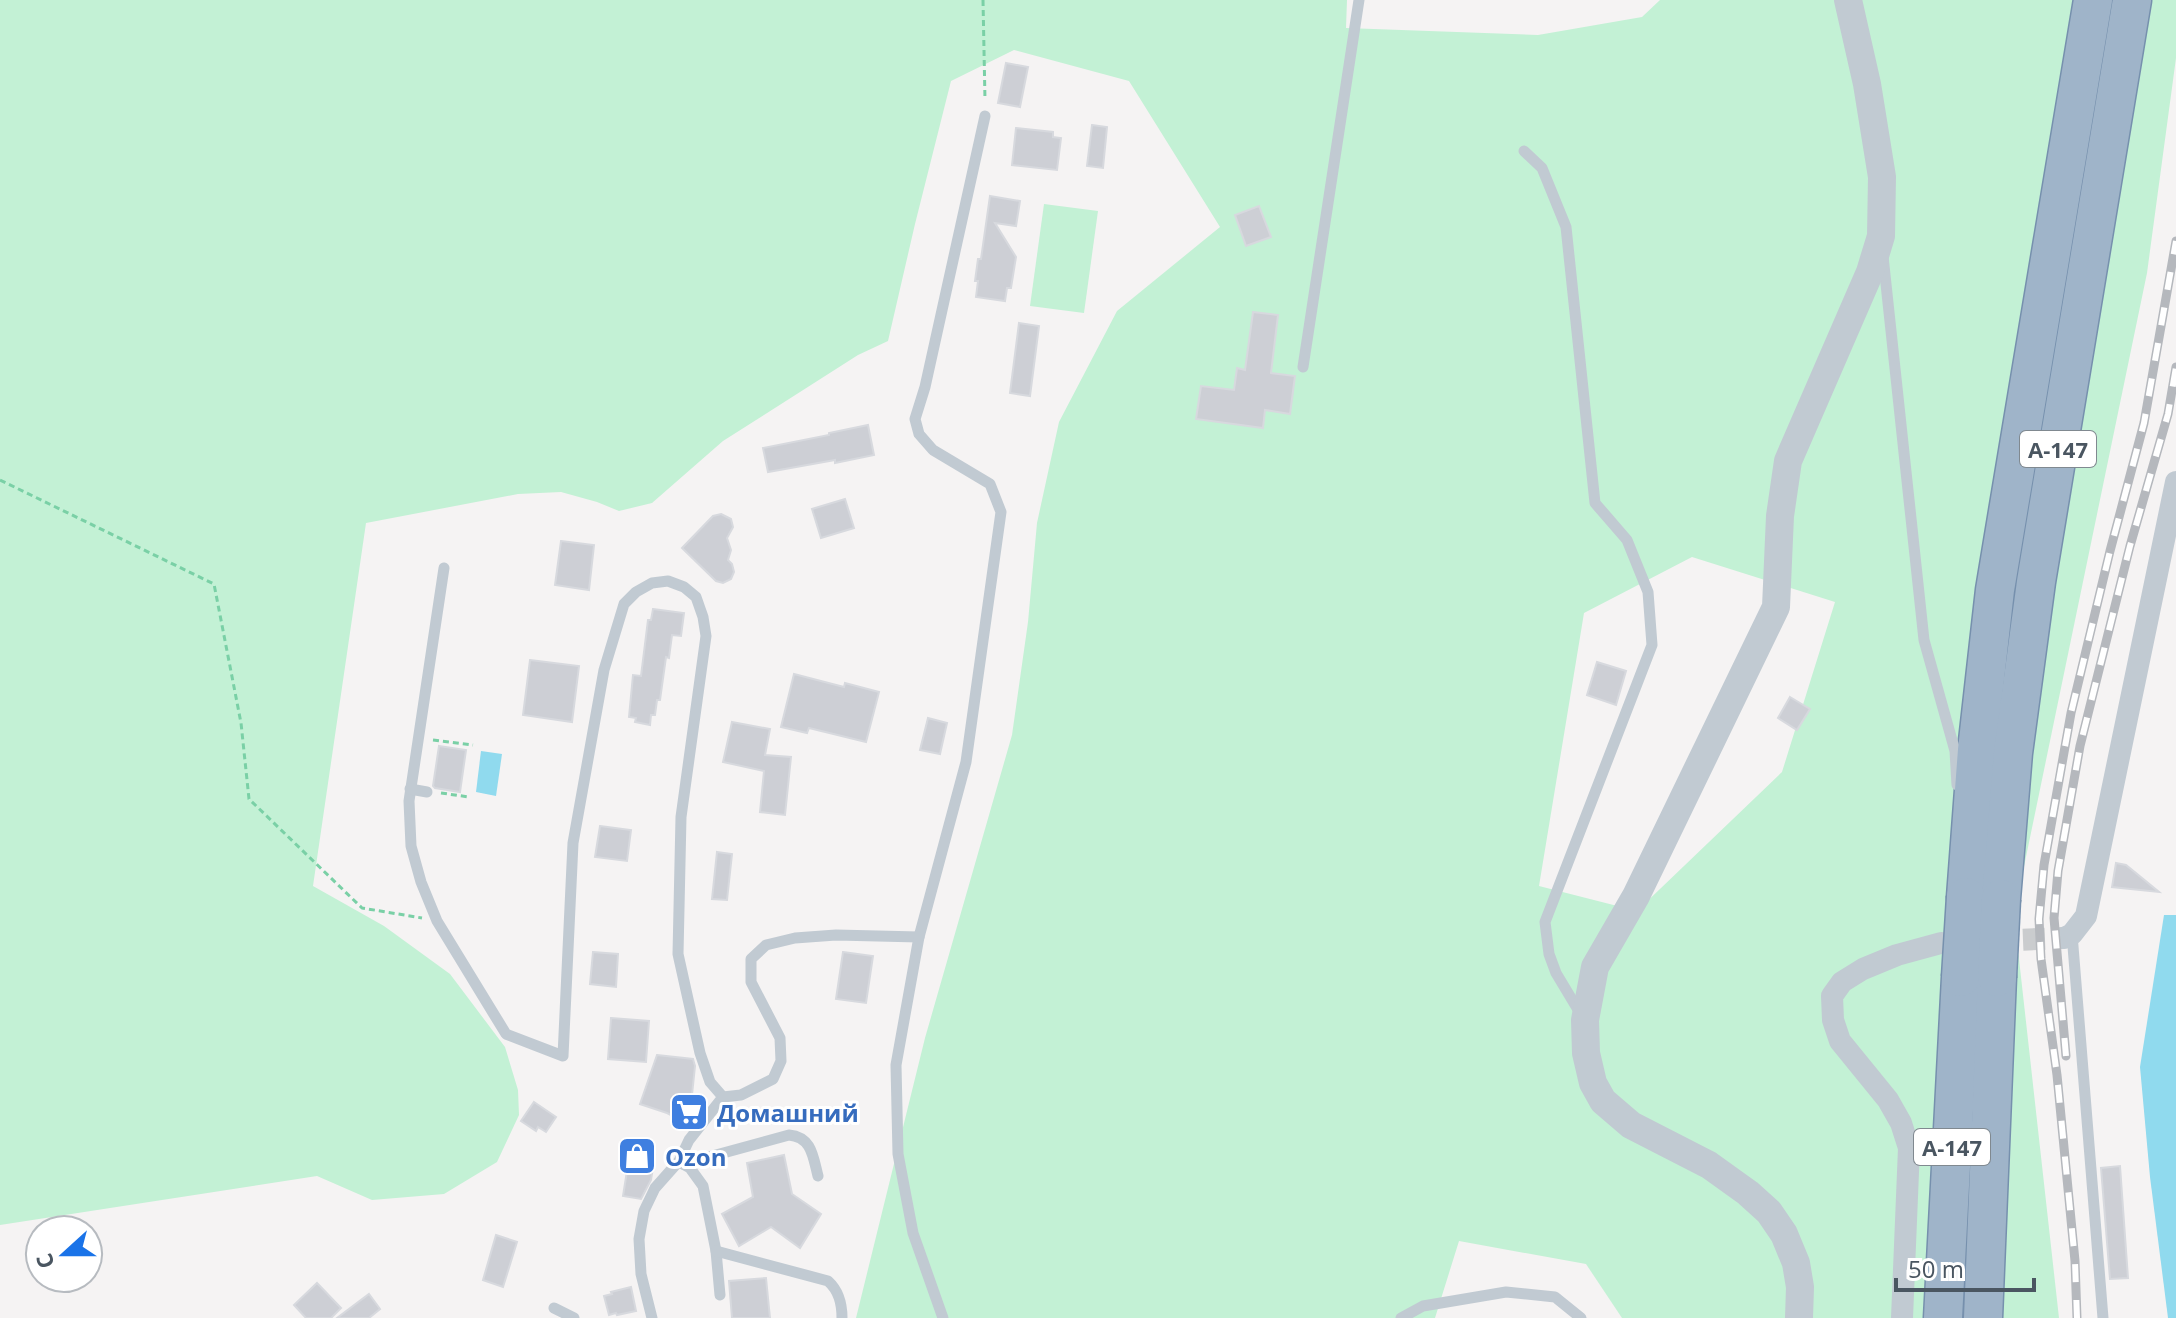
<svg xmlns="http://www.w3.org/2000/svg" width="2176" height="1318" font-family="'Open Sans',sans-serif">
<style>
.green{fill:#c3f1d5;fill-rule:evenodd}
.water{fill:#90daee}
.building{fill:#cdcfd5;stroke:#d7d9de;stroke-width:2}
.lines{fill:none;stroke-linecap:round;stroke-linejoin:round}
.minor-tunnel{stroke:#caccce;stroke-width:22;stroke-dasharray:22 11;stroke-linecap:butt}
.trunk-casing{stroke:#7690ad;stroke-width:41}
.path{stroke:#7ad0a6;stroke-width:3;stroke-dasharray:6 4;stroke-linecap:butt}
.service{stroke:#c1cad2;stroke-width:11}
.minor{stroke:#c1cad2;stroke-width:22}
.tertiary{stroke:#c1cad2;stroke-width:28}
.trunk{stroke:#9fb4c9;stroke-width:38}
.rail-casing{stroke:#b5b8bd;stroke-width:9}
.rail{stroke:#fff;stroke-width:6;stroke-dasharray:18;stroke-linecap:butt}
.trunk-bridge-casing{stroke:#7690ad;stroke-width:41;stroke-linecap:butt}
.trunk-bridge{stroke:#9fb4c9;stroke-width:38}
.labels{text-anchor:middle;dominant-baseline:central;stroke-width:6;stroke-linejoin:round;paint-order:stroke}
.shield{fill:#fff;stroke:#808990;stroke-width:2}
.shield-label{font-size:22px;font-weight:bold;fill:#4a5661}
.shop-label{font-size:24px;font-weight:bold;fill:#366cbe;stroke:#fff;text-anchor:start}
</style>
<rect width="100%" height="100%" fill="#f5f3f3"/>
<!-- green -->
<g class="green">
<path d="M 0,0 L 1347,0 L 1346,28 L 1538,35 L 1642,17 L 1660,0 L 2176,0 L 2176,58 L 2147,273 L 2021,881 L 2018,950 L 2059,1318 L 1622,1318 L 1586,1264 L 1459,1241 L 1435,1318 L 856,1318 L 925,1038 L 1012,735 L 1028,622 L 1037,523 L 1059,422 L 1117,311 L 1220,227 L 1129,81 L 1014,50 L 951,81 L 915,224 L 888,341 L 858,355 L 723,441 L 652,503 L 619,511 L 597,502 L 561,492 L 518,494 L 366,523 L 313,886 L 384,926 L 450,974 L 505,1047 L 518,1090 L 519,1115 L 497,1162 L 444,1194 L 372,1200 L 317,1176 L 0,1225 ZM 1692,557 L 1835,602 L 1782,772 L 1637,911 L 1539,886 L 1584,613 Z"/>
<path d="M 1044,204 L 1098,211 L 1084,313 L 1030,306 Z"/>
</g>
<!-- water -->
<g class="water">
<path d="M 481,751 L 502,754 L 496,796 L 476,792 Z"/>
<path d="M 2164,915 L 2176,915 L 2176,1318 L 2168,1318 L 2150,1177 L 2140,1067 Z"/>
</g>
<!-- building -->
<g class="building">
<path d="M 1006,63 L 1028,67 L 1020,107 L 998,103 Z"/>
<path d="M 1092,125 L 1107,127 L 1103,168 L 1087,166 Z"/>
<path d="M 1016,128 L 1053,132 L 1053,137 L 1061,138 L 1057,170 L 1012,165 Z"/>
<path d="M 990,196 L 1020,201 L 1016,226 L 995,223 L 1016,257 L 1011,288 L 1007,288 L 1005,301 L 976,297 L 978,281 L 975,281 L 978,259 L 981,259 Z"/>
<path d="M 1259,206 L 1271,237 L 1246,246 L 1235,215 Z"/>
<path d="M 1253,312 L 1278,315 L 1271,373 L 1295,376 L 1290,414 L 1265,410 L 1263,428 L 1196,419 L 1201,386 L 1234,390 L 1237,368 L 1245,370 Z"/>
<path d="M 1019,323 L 1039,326 L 1030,396 L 1010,393 Z"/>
<path d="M 868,425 L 874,455 L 835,463 L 835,460 L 768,472 L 763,448 L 829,435 L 829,433 Z"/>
<path d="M 845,499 L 854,528 L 821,538 L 812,509 Z"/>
<path d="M 721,514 L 731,519 L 733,527 L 727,538 L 731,550 L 728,560 L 732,564 L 734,572 L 731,579 L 723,583 L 716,581 L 682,548 L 713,516 Z"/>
<path d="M 561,541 L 594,545 L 589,590 L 555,585 Z"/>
<path d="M 653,609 L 684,613 L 681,636 L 672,635 L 669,658 L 666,657 L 660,700 L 657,700 L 655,715 L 651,715 L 650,725 L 635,722 L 636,718 L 629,717 L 633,675 L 641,676 L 648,620 L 651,620 Z"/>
<path d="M 530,660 L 579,666 L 572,722 L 523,715 Z"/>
<path d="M 1597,662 L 1626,671 L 1616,705 L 1587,695 Z"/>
<path d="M 794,674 L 844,687 L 845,683 L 879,692 L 866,742 L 809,728 L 807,733 L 781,727 Z"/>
<path d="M 1790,697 L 1810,709 L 1797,730 L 1778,718 Z"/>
<path d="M 928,718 L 947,723 L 940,754 L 920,750 Z"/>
<path d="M 732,722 L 770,729 L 765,755 L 791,757 L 785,815 L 760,812 L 764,771 L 723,762 Z"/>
<path d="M 439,746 L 466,750 L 460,792 L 435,788 L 433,786 Z"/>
<path d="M 600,826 L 631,830 L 627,861 L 595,857 Z"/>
<path d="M 717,852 L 732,854 L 727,900 L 712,899 Z"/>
<path d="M 2116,863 L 2126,865 L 2159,892 L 2112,887 Z"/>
<path d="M 593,952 L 618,954 L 616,987 L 590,984 Z"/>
<path d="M 843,952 L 873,956 L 866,1003 L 836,999 Z"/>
<path d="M 611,1018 L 649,1021 L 646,1062 L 608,1059 Z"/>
<path d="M 657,1055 L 693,1059 L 695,1066 L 692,1095 L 704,1101 L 690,1125 L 667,1113 L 640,1104 Z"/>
<path d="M 534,1102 L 556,1117 L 546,1132 L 538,1127 L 536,1131 L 521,1121 Z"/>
<path d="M 630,1152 L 655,1155 L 651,1180 L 641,1199 L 623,1196 Z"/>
<path d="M 784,1155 L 792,1194 L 821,1214 L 800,1248 L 771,1227 L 739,1246 L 722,1214 L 753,1197 L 747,1163 Z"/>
<path d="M 2120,1166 L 2128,1278 L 2110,1279 L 2101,1168 Z"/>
<path d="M 496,1235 L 517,1242 L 503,1287 L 483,1280 Z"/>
<path d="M 766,1278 L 770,1318 L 732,1318 L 729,1281 Z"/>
<path d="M 317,1283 L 341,1308 L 331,1318 L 306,1318 L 294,1305 Z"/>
<path d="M 631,1287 L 636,1311 L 617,1315 L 616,1313 L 609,1315 L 604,1296 L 612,1294 L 611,1292 Z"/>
<path d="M 369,1294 L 380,1309 L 369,1318 L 337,1318 Z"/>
</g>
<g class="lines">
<!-- minor-tunnel -->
<path class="minor-tunnel" d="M 1990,941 L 2064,938"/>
<defs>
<g id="trunk">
<path d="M 1966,897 L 1977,750 L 1995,590 L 2093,0"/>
<path d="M 2001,899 L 2013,753 L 2036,582 L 2132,0"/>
<path d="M 1943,1318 L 1961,977"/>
<path d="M 1983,1318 L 1997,977"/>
</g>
</defs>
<!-- trunk casing -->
<use href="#trunk" class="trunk-casing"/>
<!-- path -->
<g class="path">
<path d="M 983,0 L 985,100"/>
<path d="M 0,480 L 214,584 L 241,723 L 249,799 L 362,908 L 422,918"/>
<path d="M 433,740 L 473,745"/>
<path d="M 441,793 L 469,797"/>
</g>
<!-- service -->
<g class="service">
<path d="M 1524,151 L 1542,168 L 1566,227 L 1595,503 L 1627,540 L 1648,592 L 1652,645 L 1545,922 L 1549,954 L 1556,973 L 1580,1013"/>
<path d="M 1883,256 L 1924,640 L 1955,751 L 1957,785"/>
<path d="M 1303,367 L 1359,0"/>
<path d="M 444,568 L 409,801 L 411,846 L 421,882 L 437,921 L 506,1034 L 563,1056 L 573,843 L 604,670 L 624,604 L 636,592 L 652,583 L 668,581 L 684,587 L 696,597 L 703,617 L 706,636 L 681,817 L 678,954 L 700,1053 L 710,1082 L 723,1097 L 689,1140 L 679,1161 L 655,1188 L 644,1211 L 639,1239 L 641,1274 L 652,1318"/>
<path d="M 410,789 L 427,792"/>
<path d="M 2072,934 L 2103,1318"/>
<path d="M 723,1097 L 741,1095 L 773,1079 L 781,1061 L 780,1038 L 751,982 L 751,959 L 766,945 L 795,938 L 836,935 L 919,937"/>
<path d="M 681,1163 L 690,1168 L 703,1186 L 716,1251 L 720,1295"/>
<path d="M 683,1164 L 789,1135 C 812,1137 813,1157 818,1176"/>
<path d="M 716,1251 L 828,1281 C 839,1291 842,1303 842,1318"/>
<path d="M 554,1308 L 574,1318"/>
<path d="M 943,1318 L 913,1233 L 898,1154 L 896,1065 L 919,937 L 966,762 L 1001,512 L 990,484 L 933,450 L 919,434 L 915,419 L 925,387 L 985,116"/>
<path d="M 1401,1318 L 1423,1306 L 1506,1292 L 1555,1297 L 1581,1318"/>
</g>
<!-- minor -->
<g class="minor">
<path d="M 2064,938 L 2072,934 L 2086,916 L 2176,482"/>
<path d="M 1902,1318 L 1909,1148 L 1901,1123 L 1888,1100 L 1840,1041 L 1833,1020 L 1832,996 L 1842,982 L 1863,969 L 1897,955 L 1941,943"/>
</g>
<!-- tertiary -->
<path class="tertiary" d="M 1799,1318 L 1800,1287 L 1796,1263 L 1784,1234 L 1769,1212 L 1748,1193 L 1709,1165 L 1631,1125 L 1603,1101 L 1593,1083 L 1586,1053 L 1585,1020 L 1595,967 L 1636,896 L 1776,607 L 1780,516 L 1788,461 L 1870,272 L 1881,236 L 1882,177 L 1867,84 L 1848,0"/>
<!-- trunk -->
<use href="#trunk" class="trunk"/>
<defs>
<g id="rail">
<path d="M 2066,1056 L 2054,918 L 2058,871 L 2080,746 L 2130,546 L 2168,414 L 2176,367"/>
<path d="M 2077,1318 L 2075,1261 L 2057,1075 L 2041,959 L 2039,919 L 2044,865 L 2071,713 L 2110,551 L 2144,423 L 2176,241"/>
</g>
</defs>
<!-- rail casing -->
<use href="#rail" class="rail-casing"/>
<!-- rail -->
<use href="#rail" class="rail"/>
<defs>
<g id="trunk-bridge">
<path d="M 1961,977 L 1966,897"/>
<path d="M 1997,977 L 2001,899"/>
</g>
</defs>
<!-- trunk-bridge casing -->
<use href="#trunk-bridge" class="trunk-bridge-casing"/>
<!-- trunk-bridge -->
<use href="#trunk-bridge" class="trunk-bridge"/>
</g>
<!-- icons -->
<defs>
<symbol id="supermarket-square" viewBox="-11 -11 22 22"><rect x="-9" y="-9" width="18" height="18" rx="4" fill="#3f7fe0" stroke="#fff"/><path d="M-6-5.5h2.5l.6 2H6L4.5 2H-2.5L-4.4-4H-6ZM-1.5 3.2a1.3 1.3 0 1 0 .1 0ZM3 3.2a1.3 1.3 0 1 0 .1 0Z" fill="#fff"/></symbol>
<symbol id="shop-square" viewBox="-11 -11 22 22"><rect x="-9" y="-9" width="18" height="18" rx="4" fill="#3f7fe0" stroke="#fff"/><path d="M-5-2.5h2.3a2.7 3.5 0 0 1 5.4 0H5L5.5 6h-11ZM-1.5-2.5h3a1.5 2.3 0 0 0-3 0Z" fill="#fff"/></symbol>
</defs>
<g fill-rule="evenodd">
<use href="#supermarket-square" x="667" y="1090" width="44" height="44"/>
<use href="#shop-square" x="615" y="1134" width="44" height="44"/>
</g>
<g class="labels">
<!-- shield labels -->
<g class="shield">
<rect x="2020" y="431" width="76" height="36" rx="6"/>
<rect x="1914" y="1129" width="76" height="36" rx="6"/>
</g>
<g class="shield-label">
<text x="2058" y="449">А-147</text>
<text x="1952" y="1147">А-147</text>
</g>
<!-- shop labels -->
<g class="shop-label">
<text x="717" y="1112">Домашний</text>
<text x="665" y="1156">Ozon</text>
</g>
</g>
<!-- north arrow -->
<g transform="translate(64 1254) rotate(249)"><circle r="38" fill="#ffffff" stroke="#b7bbc0" stroke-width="2"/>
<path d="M0-6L14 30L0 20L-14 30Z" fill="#1a73e8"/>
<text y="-12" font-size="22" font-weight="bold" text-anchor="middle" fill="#4a5661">С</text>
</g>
<!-- scale -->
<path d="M1896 1278v12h138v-12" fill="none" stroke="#4a5661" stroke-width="4"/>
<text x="1908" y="1278" font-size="24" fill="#4a5661" stroke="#ffffff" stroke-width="6" paint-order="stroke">50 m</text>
</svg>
